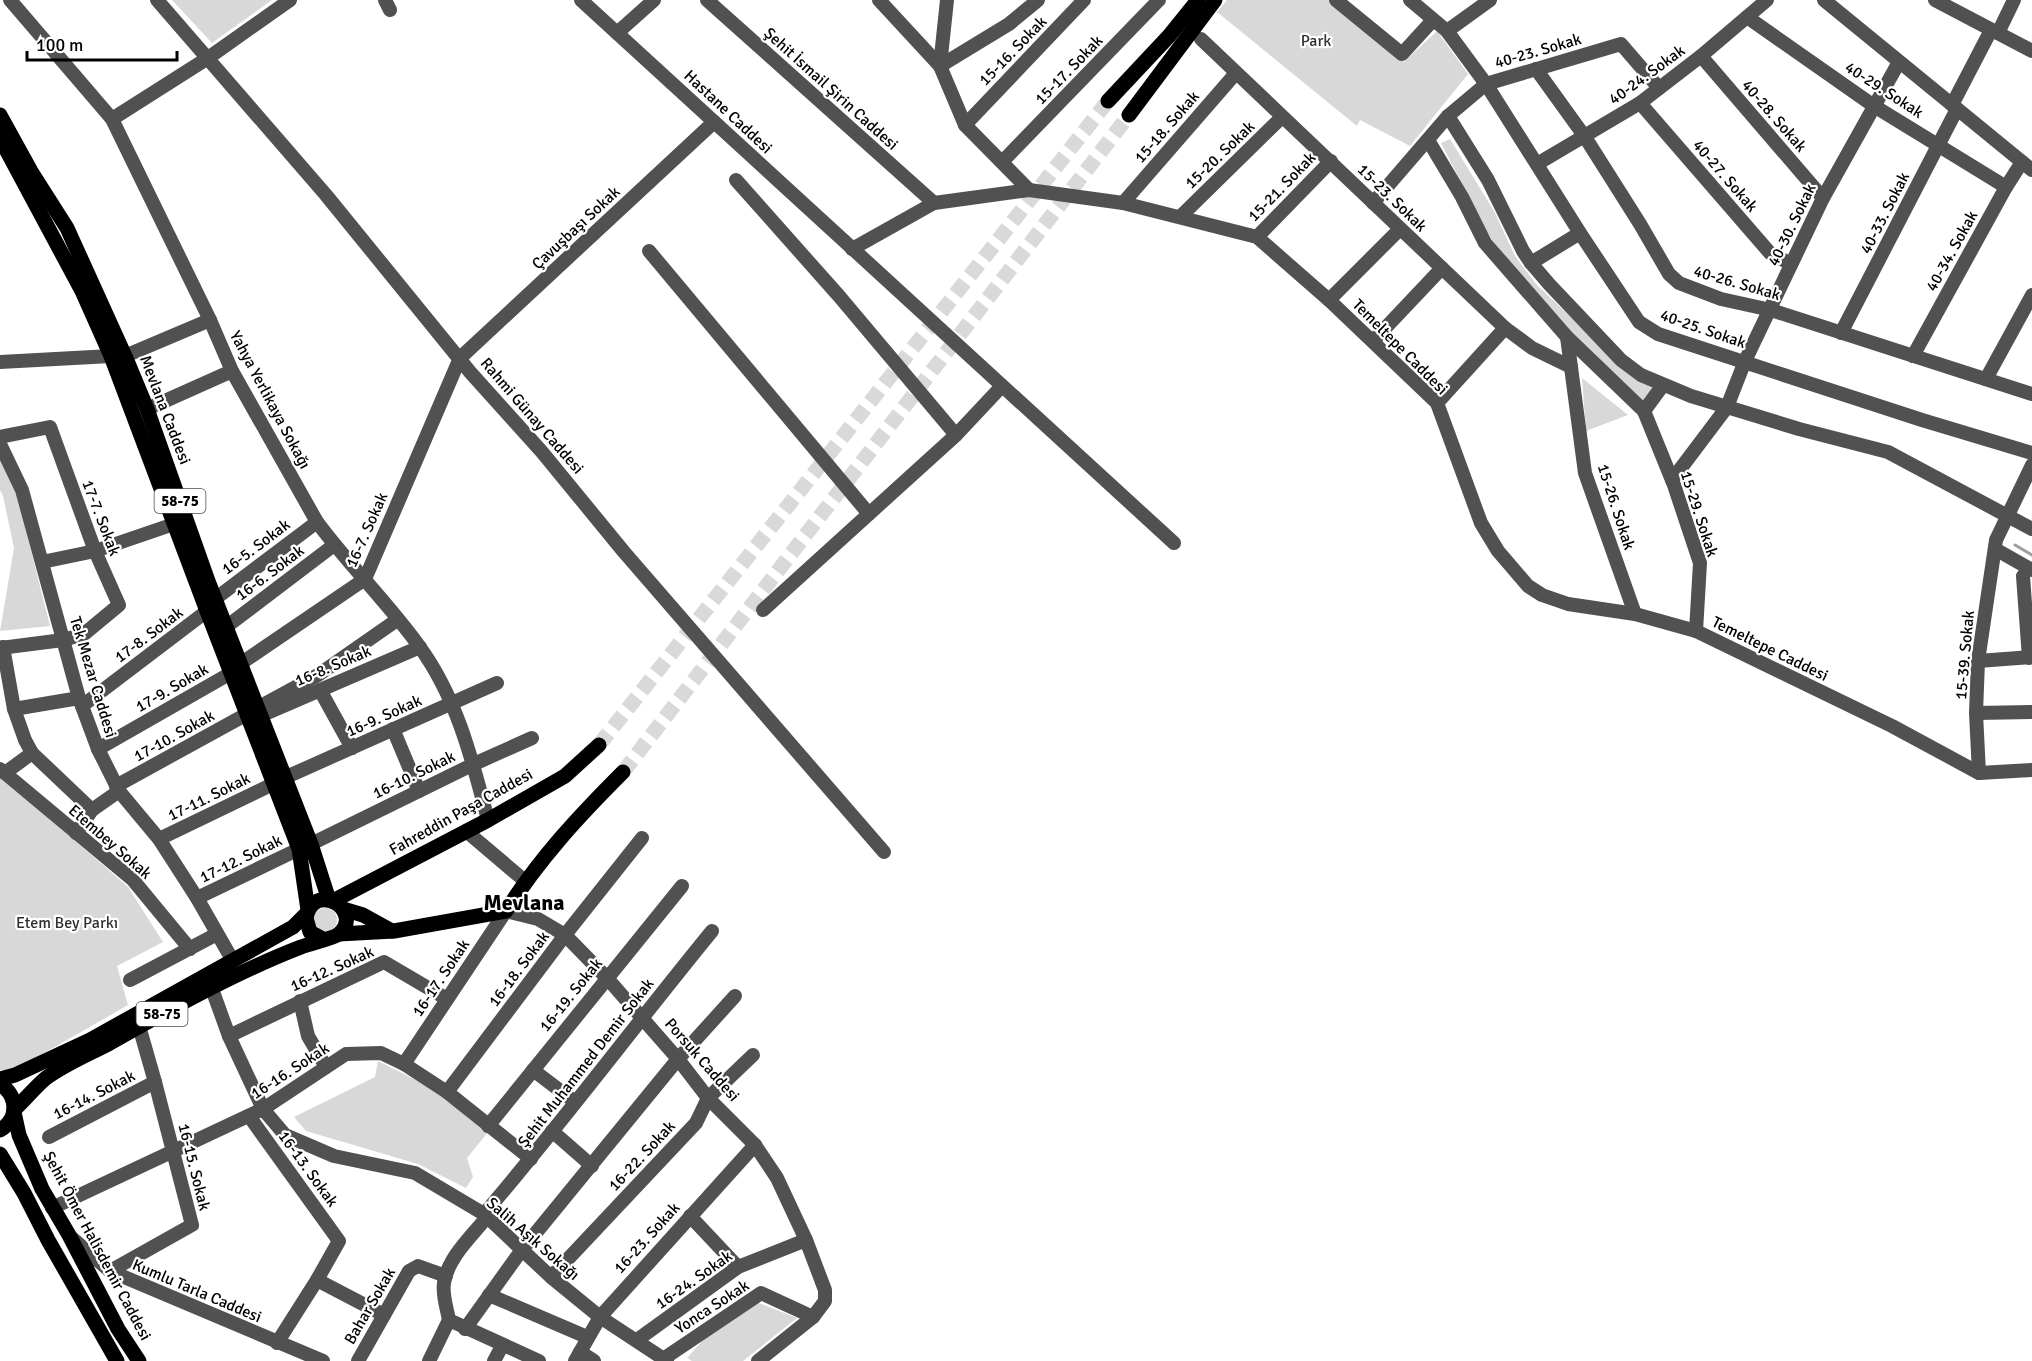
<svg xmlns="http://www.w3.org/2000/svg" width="2032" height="1361" font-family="Signika,sans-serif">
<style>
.green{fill:#d8d8d8}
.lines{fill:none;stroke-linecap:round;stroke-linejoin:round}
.stream{stroke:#9f9f9f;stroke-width:3}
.major-tunnel{stroke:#d9d9d9;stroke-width:15;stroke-dasharray:15 8;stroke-linecap:butt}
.minor{stroke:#515151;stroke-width:14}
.major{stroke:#000;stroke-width:15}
.labels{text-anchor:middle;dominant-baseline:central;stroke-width:4.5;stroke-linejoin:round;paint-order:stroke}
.shield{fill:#fff;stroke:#4c4c4c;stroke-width:1.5}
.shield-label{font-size:15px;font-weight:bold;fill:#000}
.park-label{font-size:16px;fill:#2f2f2f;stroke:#fff}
.street-label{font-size:16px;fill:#000;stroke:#fff}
.district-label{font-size:22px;font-weight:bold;fill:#000;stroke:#fff}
</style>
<rect width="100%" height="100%" fill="#fff"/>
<!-- green -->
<g class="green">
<path d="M 172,0 L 272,0 L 212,43 Z"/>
<path d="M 1227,0 L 1329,0 L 1404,62 L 1437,31 L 1468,74 L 1410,146 L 1360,120 L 1357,126 L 1217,12 Z"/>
<path d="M 1450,139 L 1494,211 L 1515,256 L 1536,284 L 1599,344 L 1653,388 L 1642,406 L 1603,370 L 1508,264 L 1485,229 L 1441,143 Z"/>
<path d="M 1582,378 L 1628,415 L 1586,431 Z"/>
<path d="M 0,460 L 16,491 L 50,626 L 0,631 L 14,548 L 3,496 L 0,490 Z"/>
<path d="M 0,775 L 128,887 L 163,942 L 117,966 L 128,1005 L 11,1072 L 0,1070 Z"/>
<circle cx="325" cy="920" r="12"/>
<path d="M 378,1061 L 436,1090 L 489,1131 L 467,1158 L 473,1177 L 466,1188 L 418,1164 L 306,1131 L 294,1117 L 375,1077 Z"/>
<path d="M 756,1302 L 797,1318 L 743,1361 L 692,1361 L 687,1358 L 706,1337 Z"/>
</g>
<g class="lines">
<!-- stream -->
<path class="stream" d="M 2015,545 L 2032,555"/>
<!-- major-tunnel -->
<g class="major-tunnel">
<path d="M 599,745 L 1108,101"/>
<path d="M 623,772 L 1129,115"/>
</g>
<!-- minor -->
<g class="minor">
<path d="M 10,0 L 112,119 L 210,320 L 232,371 L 317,522 C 349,565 388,603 419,646 C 457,698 472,759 488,820"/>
<path d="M 157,0 L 326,195 L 470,372 L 542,452 L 624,552 L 884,852"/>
<path d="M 385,0 L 390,10"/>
<path d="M 581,0 L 1174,543"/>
<path d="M 707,0 L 934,203"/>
<path d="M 879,0 L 940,66 L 965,125 L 1029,190"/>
<path d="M 1336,0 L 1402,54 L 1433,20"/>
<path d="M 1410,0 L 1447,31 L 1486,84 L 1580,233 L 1639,322 L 1658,334 L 1922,420 L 2032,453"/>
<path d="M 1824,0 L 2032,170"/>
<path d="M 1935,0 L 2032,51"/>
<path d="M 1747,17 L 1874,106 L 2006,187"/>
<path d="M 1447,31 L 1490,0"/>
<path d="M 617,33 L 654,0"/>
<path d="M 1998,33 L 2014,0"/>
<path d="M 1201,39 L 1505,328 L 1532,348 L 1571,367"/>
<path d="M 1701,56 L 1823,198"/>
<path d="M 940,66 L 1009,24 L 1038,0"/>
<path d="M 940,66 L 947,0"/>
<path d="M 1536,69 L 1585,137 L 1640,224 L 1669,274 L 1679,283 L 1721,299 L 1771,310 L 2032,394"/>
<path d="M 1640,103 L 1770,253 L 1791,264"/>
<path d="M 1952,105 L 1991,30"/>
<path d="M 1448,116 L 1488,180 L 1523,251 L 1531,263 L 1549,284 L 1621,360 L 1641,375 L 1691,396 L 1799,429 L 1888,452 L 2032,529"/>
<path d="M 112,119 L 208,58 L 290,0"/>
<path d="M 965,125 L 1084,0"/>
<path d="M 1428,140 L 1462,197 L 1485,243 L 1567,337 L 1644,411 L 1674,485 L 1700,563 L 1696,631"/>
<path d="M 1002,162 L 1159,0"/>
<path d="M 1537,164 L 1640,103 L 1701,56 L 1767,0"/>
<path d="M 736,180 L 839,296 L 956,435"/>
<path d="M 1123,203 L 1236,73"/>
<path d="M 1373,203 L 1448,116 L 1486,84 L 1621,44 L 1659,88"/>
<path d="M 1181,216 L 1282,117"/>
<path d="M 1257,237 L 1331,161"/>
<path d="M 852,249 L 934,203 L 1029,190 L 1123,203 L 1257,237 L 1329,300 L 1437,403 L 1481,523 L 1498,551 L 1528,586 L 1542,595 L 1568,604 L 1635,614 L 1696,631 L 1892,726 L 1979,773 L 2032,770"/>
<path d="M 649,251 L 869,514"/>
<path d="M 1531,263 L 1580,233"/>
<path d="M 1329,300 L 1400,229"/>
<path d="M 1841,333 L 1957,109"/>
<path d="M 1567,337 L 1585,473 L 1635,614"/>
<path d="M 1373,341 L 1442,268"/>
<path d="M 125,356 L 210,320"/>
<path d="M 1913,356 L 2006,187 L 2022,162"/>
<path d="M 0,362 L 111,356"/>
<path d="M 1986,379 L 2032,295"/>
<path d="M 1437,403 L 1505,328"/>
<path d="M 147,409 L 232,371"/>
<path d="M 1644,411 L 1663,385"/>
<path d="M 0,437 L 50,427 L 95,551 L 119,605 L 84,634 L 63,640 L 0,648"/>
<path d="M 0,444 L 22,490 L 79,698 L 98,749 L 119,791 L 159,839 L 197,898 L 233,961"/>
<path d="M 1672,480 L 1727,407 L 1745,361 L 1823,198 L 1899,62"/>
<path d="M 1995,549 L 2032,570"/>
<path d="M 42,562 L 95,551 L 174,524"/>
<path d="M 2023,576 L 2029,658"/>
<path d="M 215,599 L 317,522"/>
<path d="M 763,610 L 956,435 L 1002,386"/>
<path d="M 226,627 L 334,545"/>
<path d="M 3,647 L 14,709 L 25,740 L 32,753 L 92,810"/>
<path d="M 1978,661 L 2032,657"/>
<path d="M 240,664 L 365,579 L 460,358 L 714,122"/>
<path d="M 320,690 L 352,748"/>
<path d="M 82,706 L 207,611"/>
<path d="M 257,708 L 318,675 L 397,620"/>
<path d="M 14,709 L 79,698"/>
<path d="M 1976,713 L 2032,712"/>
<path d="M 260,716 L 420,647"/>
<path d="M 393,729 L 419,791"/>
<path d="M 98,749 L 231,673"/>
<path d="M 0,769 L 133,880 L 190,949"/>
<path d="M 5,773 L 32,753"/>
<path d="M 1979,773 L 1976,713 L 1978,661 L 1996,540 L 2032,465"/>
<path d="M 284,778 L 497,683"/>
<path d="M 116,786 L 247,714"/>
<path d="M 466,831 L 525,881"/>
<path d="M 76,833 L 92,810 L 119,791"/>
<path d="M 159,839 L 273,784"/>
<path d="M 311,844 L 474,764 L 532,738"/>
<path d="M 197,898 L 299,849"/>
<path d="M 130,980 L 217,934"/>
<path d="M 212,989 L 229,1036 L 263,1109 L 285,1135 L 334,1156 L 415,1173 L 484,1214 L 551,1277 L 600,1317 L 667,1361"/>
<path d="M 300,1001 L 308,1036 L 326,1067"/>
<path d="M 229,1036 L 384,962 L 447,999"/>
<path d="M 404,1064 L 506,911 L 538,919 L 565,935 L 607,978 L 678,1059 L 708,1098 L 755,1145 L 777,1178 L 806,1240 L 825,1290 L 825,1301 L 813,1317 L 758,1361"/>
<path d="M 533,1070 L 575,1102"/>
<path d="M 447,1092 L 565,935 L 642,838"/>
<path d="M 249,1116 L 339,1241 L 317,1280 L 277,1343"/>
<path d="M 488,1126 L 682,886"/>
<path d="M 552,1131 L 592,1166"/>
<path d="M 49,1137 L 155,1082"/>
<path d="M 52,1208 L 263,1109 L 346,1054 L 381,1053 L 404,1064 L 447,1092 L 531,1159"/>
<path d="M 484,1214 C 563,1122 635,1025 712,931"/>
<path d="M 690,1216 L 738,1267"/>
<path d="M 487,1217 C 472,1236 448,1257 444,1283 C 442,1294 447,1309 449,1320 L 539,1361"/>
<path d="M 72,1238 L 110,1271 L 323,1361"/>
<path d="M 110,1271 L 192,1225 L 155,1082 L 139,1026"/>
<path d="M 551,1277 L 696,1123 L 708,1098 L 753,1055"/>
<path d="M 317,1280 L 384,1315"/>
<path d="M 489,1295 L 587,1337"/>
<path d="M 465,1329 L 521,1251 L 678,1059 L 735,996"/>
<path d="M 637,1340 L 738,1267 L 806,1240"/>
<path d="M 580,1352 L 594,1361"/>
<path d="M 663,1359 L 761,1293 L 813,1317"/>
<path d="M 358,1361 L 409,1271 L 418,1266 L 446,1276"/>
<path d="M 429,1361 L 449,1320"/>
<path d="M 494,1361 L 502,1346"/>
<path d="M 575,1361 L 600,1317 L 755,1145"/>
</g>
<!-- major -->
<g class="major">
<path d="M 1108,101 L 1169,36 L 1198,0"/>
<path d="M 0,115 L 32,173 L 67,228 L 125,356 L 147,409 L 208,581 L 311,844 L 329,900"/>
<path d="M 1129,115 L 1215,0"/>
<path d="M 0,138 L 82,291 L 111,356 L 207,611 L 299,849 L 308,910"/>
<path d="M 333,901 L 488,820 L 565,776 L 599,745"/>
<path d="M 343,909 L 363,915 L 392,931"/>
<path d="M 339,934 L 394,931 L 506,911 C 540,858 578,817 623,772"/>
<path d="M 0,1079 L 15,1075 L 90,1040 L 293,927 L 306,914"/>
<path d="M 0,1084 C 18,1096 19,1119 0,1130"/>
<path d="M 14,1110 C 25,1100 35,1087 46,1078 C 65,1064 89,1054 110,1043 C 170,1009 236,972 301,947 C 309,944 334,938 339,934 C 365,911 314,879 306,918 L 310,932 L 323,939"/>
<path d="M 14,1112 L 19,1135 L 42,1189 L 69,1235 L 118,1329 L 139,1361"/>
<path d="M 0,1154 L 24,1193 L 48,1240 L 117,1361"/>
</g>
</g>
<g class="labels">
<!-- shield labels -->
<g class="shield">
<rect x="154.5" y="489" width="51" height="24" rx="4.5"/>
<rect x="136.5" y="1002" width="51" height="24" rx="4.5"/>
</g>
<g class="shield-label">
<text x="180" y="501">58-75</text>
<text x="162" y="1014">58-75</text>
</g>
<!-- park labels -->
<g class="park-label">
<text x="1316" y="41">Park</text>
<text x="67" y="923">Etem Bey Parkı</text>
</g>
<!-- street labels -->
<g class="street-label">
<text transform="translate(1013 51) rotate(-46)">15-16. Sokak</text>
<text transform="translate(1538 51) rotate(-16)">40-23. Sokak</text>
<text transform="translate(1069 70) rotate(-46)">15-17. Sokak</text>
<text transform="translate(1647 75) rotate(-36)">40-24. Sokak</text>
<text transform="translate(831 89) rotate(42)">Şehit İsmail Şirin Caddesi</text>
<text transform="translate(1884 90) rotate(33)">40-29. Sokak</text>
<text transform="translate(728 112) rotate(43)">Hastane Caddesi</text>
<text transform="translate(1774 116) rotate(49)">40-28. Sokak</text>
<text transform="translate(1167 127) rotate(-49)">15-18. Sokak</text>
<text transform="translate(1220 155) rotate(-44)">15-20. Sokak</text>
<text transform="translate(1725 176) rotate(49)">40-27. Sokak</text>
<text transform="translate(1282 187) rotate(-46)">15-21. Sokak</text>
<text transform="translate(1392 198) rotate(44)">15-23. Sokak</text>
<text transform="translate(1885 213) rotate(-63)">40-33. Sokak</text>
<text transform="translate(1792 225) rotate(-64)">40-30. Sokak</text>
<text transform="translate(576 228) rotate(-43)">Çavuşbaşı Sokak</text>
<text transform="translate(1952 251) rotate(-61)">40-34. Sokak</text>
<text transform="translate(1737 283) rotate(16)">40-26. Sokak</text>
<text transform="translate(1703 329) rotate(19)">40-25. Sokak</text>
<text transform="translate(1400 347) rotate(45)">Temeltepe Caddesi</text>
<text transform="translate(270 400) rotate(62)">Yahya Yerlikaya Sokağı</text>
<text transform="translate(165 410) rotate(69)">Mevlana Caddesi</text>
<text transform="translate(532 416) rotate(49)">Rahmi Günay Caddesi</text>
<text transform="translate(1616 507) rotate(72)">15-26. Sokak</text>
<text transform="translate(1699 514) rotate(72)">15-29. Sokak</text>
<text transform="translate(101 518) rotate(69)">17-7. Sokak</text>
<text transform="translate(367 530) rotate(-66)">16-7. Sokak</text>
<text transform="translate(256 547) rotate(-37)">16-5. Sokak</text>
<text transform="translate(270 573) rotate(-37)">16-6. Sokak</text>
<text transform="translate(149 635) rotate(-37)">17-8. Sokak</text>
<text transform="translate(1770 649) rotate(26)">Temeltepe Caddesi</text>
<text transform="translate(1965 655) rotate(-85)">15-39. Sokak</text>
<text transform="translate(333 666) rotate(-23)">16-8. Sokak</text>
<text transform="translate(93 677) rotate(73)">Tek Mezar Caddesi</text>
<text transform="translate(172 688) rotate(-30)">17-9. Sokak</text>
<text transform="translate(384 716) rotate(-24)">16-9. Sokak</text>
<text transform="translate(174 736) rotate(-29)">17-10. Sokak</text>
<text transform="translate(414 775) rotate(-26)">16-10. Sokak</text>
<text transform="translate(209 797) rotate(-26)">17-11. Sokak</text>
<text transform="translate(461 812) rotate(-29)">Fahreddin Paşa Caddesi</text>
<text transform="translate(110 842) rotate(41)">Etembey Sokak</text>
<text transform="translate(241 859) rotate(-26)">17-12. Sokak</text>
<text transform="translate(332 969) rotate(-24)">16-12. Sokak</text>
<text transform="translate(519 969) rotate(-53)">16-18. Sokak</text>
<text transform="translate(441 978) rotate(-56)">16-17. Sokak</text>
<text transform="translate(571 995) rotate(-51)">16-19. Sokak</text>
<text transform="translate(702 1060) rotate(49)">Porsuk Caddesi</text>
<text transform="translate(586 1063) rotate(-52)">Şehit Muhammed Demir Sokak</text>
<text transform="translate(290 1071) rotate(-33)">16-16. Sokak</text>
<text transform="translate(94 1095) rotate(-27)">16-14. Sokak</text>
<text transform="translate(642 1156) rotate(-47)">16-22. Sokak</text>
<text transform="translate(194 1167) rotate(76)">16-15. Sokak</text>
<text transform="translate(308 1169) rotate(54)">16-13. Sokak</text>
<text transform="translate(647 1238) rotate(-48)">16-23. Sokak</text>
<text transform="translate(533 1239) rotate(41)">Salih Aşık Sokağı</text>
<text transform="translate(97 1246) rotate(62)">Şehit Ömer Halisdemir Caddesi</text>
<text transform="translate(694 1280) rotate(-35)">16-24. Sokak</text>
<text transform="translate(197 1291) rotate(23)">Kumlu Tarla Caddesi</text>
<text transform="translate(370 1306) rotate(-60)">Bahar Sokak</text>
<text transform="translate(712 1307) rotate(-33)">Yonca Sokak</text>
</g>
<!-- district labels -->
<g class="district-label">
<text x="524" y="902">Mevlana</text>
</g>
</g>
<!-- scale -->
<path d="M27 51v9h150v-9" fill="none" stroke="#000000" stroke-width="3"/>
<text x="36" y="51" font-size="18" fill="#000000" stroke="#ffffff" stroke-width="4.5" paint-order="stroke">100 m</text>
</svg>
